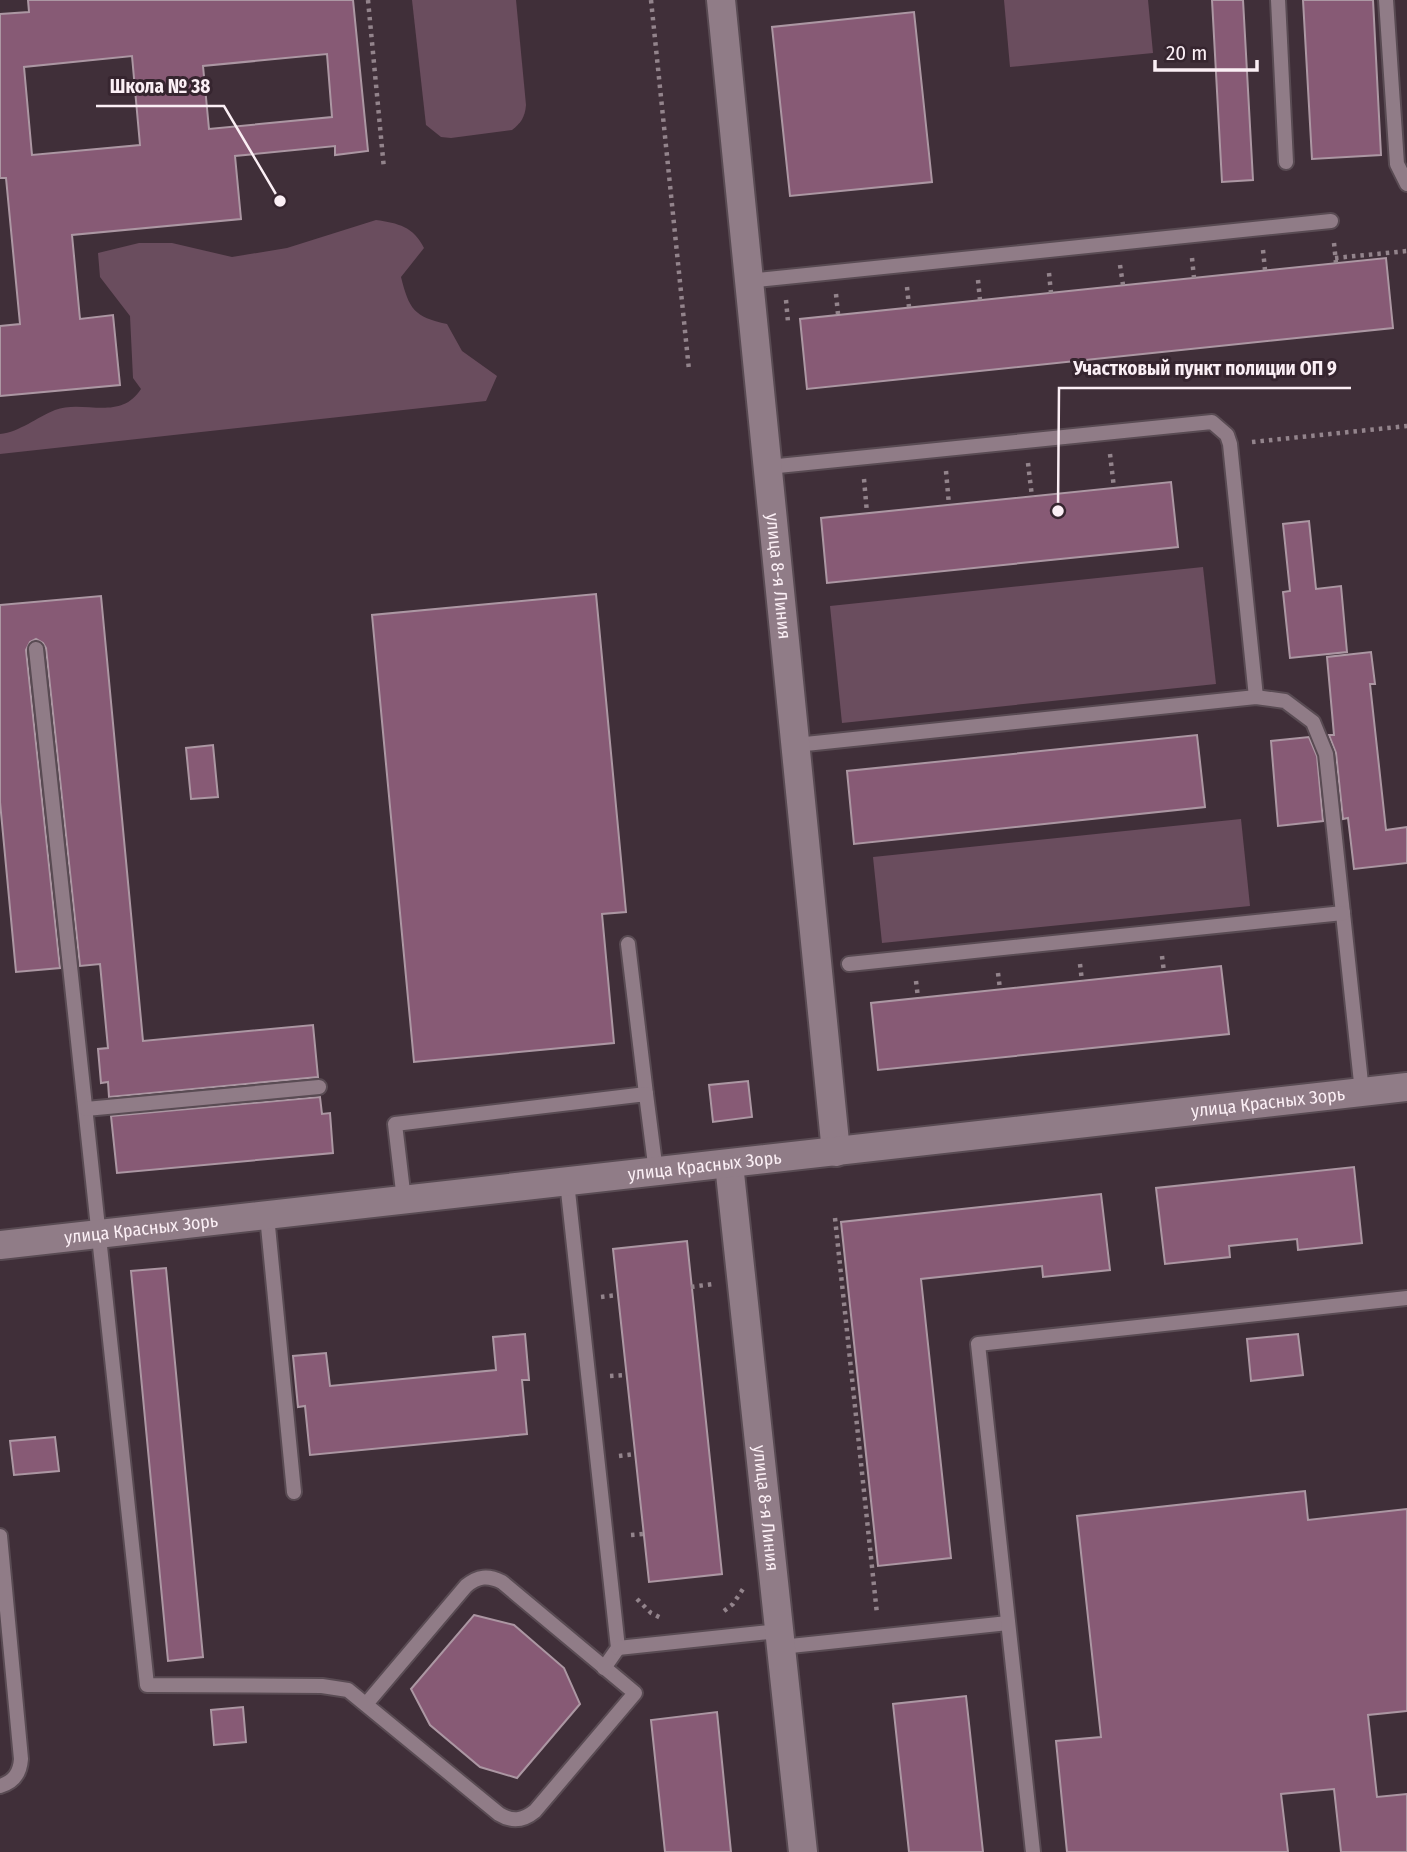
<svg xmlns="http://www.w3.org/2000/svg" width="1407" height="1852" font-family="'Fira Sans Condensed',sans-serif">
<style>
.green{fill:#6a4d5e}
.building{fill:#875a75;stroke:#ac97a3;stroke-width:2;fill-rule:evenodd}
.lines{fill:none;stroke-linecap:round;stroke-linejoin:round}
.service-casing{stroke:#594b53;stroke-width:18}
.minor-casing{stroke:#594b53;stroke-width:32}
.path{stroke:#93848c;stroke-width:4.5;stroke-dasharray:3.5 5;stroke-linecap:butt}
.service{stroke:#907c87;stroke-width:14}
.minor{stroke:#907c87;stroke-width:28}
.labels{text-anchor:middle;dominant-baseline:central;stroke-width:6;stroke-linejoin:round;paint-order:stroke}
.street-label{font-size:18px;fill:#fbeff5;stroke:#36252f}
.leader{fill:none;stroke:#fbeff5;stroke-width:2.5}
.callout-dot{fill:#fbeff5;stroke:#36252f;stroke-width:2.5}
.callout-label{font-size:19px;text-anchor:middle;font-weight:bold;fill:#fbeff5;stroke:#36252f;stroke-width:6;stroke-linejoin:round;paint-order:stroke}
</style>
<rect width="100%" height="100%" fill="#402f39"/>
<!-- green -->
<g class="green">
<path d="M 412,0 L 516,0 L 526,105 C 525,117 521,123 512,130 L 451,138 L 441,137 L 426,125 Z"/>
<path d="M 1004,0 L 1148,0 L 1153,53 L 1010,67 Z"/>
<path d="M 376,220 C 398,223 414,227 424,248 L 401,277 C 409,309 414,317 447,324 L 462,351 L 497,376 L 486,401 L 0,454 L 0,434 C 20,432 37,417 55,410 C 83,399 120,422 141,389 L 133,378 L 130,316 L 100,277 L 98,253 L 139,243 L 172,243 L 232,257 L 287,248 Z"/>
<path d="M 1203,567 L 1216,684 L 842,723 L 830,606 Z"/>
<path d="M 1241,819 L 1250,906 L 882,943 L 873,857 Z"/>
</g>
<!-- building -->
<g class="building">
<path d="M 28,0 L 353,0 L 368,151 L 335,155 L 335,146 L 235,156 L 241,219 L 72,235 L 80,319 L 113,315 L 120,385 L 0,396 L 0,326 L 20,324 L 6,178 L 0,178 L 0,14 L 29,12 ZM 327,54 L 332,117 L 209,129 L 203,66 ZM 132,56 L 140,145 L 32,155 L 24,67 Z"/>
<path d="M 1212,0 L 1243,0 L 1253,180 L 1222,182 Z"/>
<path d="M 1303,0 L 1373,0 L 1381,155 L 1312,159 Z"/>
<path d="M 914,12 L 932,182 L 790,196 L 772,27 Z"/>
<path d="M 1386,258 L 1393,328 L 807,389 L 800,319 Z"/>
<path d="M 1171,482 L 1178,547 L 827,583 L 821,518 Z"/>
<path d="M 1309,521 L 1316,589 L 1341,586 L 1347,652 L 1290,658 L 1283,592 L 1290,591 L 1283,524 Z"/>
<path d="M 596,594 L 626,912 L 602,914 L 614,1043 L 414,1062 L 372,615 Z"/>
<path d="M 101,596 L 143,1041 L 313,1025 L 318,1077 L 109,1097 L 108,1082 L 101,1083 L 98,1049 L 108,1048 L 100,964 L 80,966 L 46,648 L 43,643 L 36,639 L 30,642 L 26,650 L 60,968 L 16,972 L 0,802 L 0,605 Z"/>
<path d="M 1371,652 L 1375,684 L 1370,684 L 1386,830 L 1407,827 L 1407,863 L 1354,869 L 1348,818 L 1343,819 L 1336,753 L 1329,735 L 1334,735 L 1327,657 Z"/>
<path d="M 1197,735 L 1205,807 L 854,844 L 847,771 Z"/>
<path d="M 1309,737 L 1317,756 L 1323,821 L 1278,826 L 1271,741 Z"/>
<path d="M 213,745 L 218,797 L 191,799 L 186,748 Z"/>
<path d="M 1221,966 L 1229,1034 L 878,1070 L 871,1003 Z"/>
<path d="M 748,1081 L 752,1117 L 713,1122 L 709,1085 Z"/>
<path d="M 320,1097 L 322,1114 L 330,1113 L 333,1153 L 117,1173 L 111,1116 Z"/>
<path d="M 1354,1167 L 1362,1243 L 1298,1250 L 1297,1239 L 1229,1246 L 1230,1257 L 1165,1264 L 1156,1188 Z"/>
<path d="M 1101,1194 L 1110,1270 L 1043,1277 L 1042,1266 L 921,1279 L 951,1558 L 878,1566 L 841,1222 Z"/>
<path d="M 687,1241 L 722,1574 L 649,1582 L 613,1249 Z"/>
<path d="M 166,1268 L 203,1657 L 168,1661 L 131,1271 Z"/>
<path d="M 525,1334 L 529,1380 L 522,1380 L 527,1434 L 310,1455 L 305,1406 L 298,1407 L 293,1356 L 326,1353 L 330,1386 L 496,1370 L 493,1337 Z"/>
<path d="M 1298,1334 L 1303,1375 L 1251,1381 L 1247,1339 Z"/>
<path d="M 55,1437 L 59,1471 L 14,1475 L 10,1441 Z"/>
<path d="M 1305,1491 L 1308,1520 L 1407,1509 L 1407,1711 L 1368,1715 L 1377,1797 L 1407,1794 L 1407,1852 L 1341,1852 L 1334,1789 L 1281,1794 L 1288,1852 L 1067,1852 L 1056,1741 L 1101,1737 L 1077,1516 Z"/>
<path d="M 474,1615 L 514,1625 L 564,1668 L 580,1704 L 517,1778 L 480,1767 L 430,1725 L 411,1689 Z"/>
<path d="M 966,1696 L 983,1852 L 909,1852 L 893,1704 Z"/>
<path d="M 243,1707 L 246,1742 L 214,1745 L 211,1710 Z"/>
<path d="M 717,1712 L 731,1852 L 665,1852 L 651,1720 Z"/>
</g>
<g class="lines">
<defs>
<g id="service">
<path d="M 1278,0 L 1286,162"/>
<path d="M 1386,0 L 1397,164 L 1407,184"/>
<path d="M 748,281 L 1331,221"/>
<path d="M 768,467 L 1212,422 L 1227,435 L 1230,444 L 1256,697"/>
<path d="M 36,649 L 147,1685 L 322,1686 L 348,1690 L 499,1814 C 512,1822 523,1821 535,1811 L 635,1693 L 502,1582 C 488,1575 478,1576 466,1586 L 367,1703"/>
<path d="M 796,745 L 1256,697 L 1285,701 L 1313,722 L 1326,754 L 1362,1092"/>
<path d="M 628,944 L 646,1094"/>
<path d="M 849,964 L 1343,913"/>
<path d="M 86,1109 L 319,1087"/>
<path d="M 567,1182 L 618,1648 L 604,1668"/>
<path d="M 404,1200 L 395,1124 L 646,1094 L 656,1172"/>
<path d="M 267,1216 L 294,1492"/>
<path d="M 0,1536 L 21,1759 C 20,1773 14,1782 0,1786"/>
<path d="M 781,1647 L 1008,1623"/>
<path d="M 618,1648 L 779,1631"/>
<path d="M 1033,1852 L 978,1344 L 1407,1298"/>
</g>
<g id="minor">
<path id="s1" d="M 721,0 L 836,1152"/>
<path id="s2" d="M 729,1164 L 803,1852"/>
<path id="s3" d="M 0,1245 L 1407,1087"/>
</g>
</defs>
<!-- service casing -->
<use href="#service" class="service-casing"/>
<!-- minor casing -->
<use href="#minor" class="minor-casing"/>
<!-- path -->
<g class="path">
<path d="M 368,0 L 384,169"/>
<path d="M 651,0 L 689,370"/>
<path d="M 1334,243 L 1336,263"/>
<path d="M 1263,250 L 1265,270"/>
<path d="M 1192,258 L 1194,278"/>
<path d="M 1335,258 L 1407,251"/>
<path d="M 1120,265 L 1123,285"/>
<path d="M 1049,273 L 1051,293"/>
<path d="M 978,280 L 980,300"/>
<path d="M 907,287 L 909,307"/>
<path d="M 836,294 L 838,314"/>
<path d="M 786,300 L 788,322"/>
<path d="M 1252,442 L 1407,426"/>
<path d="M 1110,454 L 1114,488"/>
<path d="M 1028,463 L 1032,497"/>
<path d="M 946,471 L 949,505"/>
<path d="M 864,479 L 867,513"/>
<path d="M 1162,956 L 1164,972"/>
<path d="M 1080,964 L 1082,981"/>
<path d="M 998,973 L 1000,989"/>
<path d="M 916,981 L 918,998"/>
<path d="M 835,1218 L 877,1614"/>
<path d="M 691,1287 L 713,1284"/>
<path d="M 601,1297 L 618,1295"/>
<path d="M 610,1376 L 626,1375"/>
<path d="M 619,1456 L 635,1454"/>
<path d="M 631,1535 L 644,1534"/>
<path d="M 637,1599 L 651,1613 L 663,1619"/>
<path d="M 724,1611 L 733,1604 L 743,1589"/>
</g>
<!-- service -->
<use href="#service" class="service"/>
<!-- minor -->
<use href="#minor" class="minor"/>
</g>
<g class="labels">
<!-- street labels -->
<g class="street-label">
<text stroke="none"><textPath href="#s1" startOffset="579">улица 8-я Линия</textPath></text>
<text stroke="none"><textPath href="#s3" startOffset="1276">улица Красных Зорь</textPath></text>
<text stroke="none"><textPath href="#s3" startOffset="709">улица Красных Зорь</textPath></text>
<text stroke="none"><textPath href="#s3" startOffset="142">улица Красных Зорь</textPath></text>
<text stroke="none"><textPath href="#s2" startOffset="346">улица 8-я Линия</textPath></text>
</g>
</g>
<!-- callouts -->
<path class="leader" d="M280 201L224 106H96M1058 511L1059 388H1351"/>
<g class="callout-dot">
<circle cx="280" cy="201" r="7"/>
<circle cx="1058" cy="511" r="7"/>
</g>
<g class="callout-label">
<text x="160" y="93">Школа № 38</text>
<text x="1205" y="375">Участковый пункт полиции ОП 9</text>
</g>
<!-- scale -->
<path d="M1155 60v10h102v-10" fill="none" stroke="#fbeff5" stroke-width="3.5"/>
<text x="1166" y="60" font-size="21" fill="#fbeff5" stroke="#36252f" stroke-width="5" paint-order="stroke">20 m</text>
</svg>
